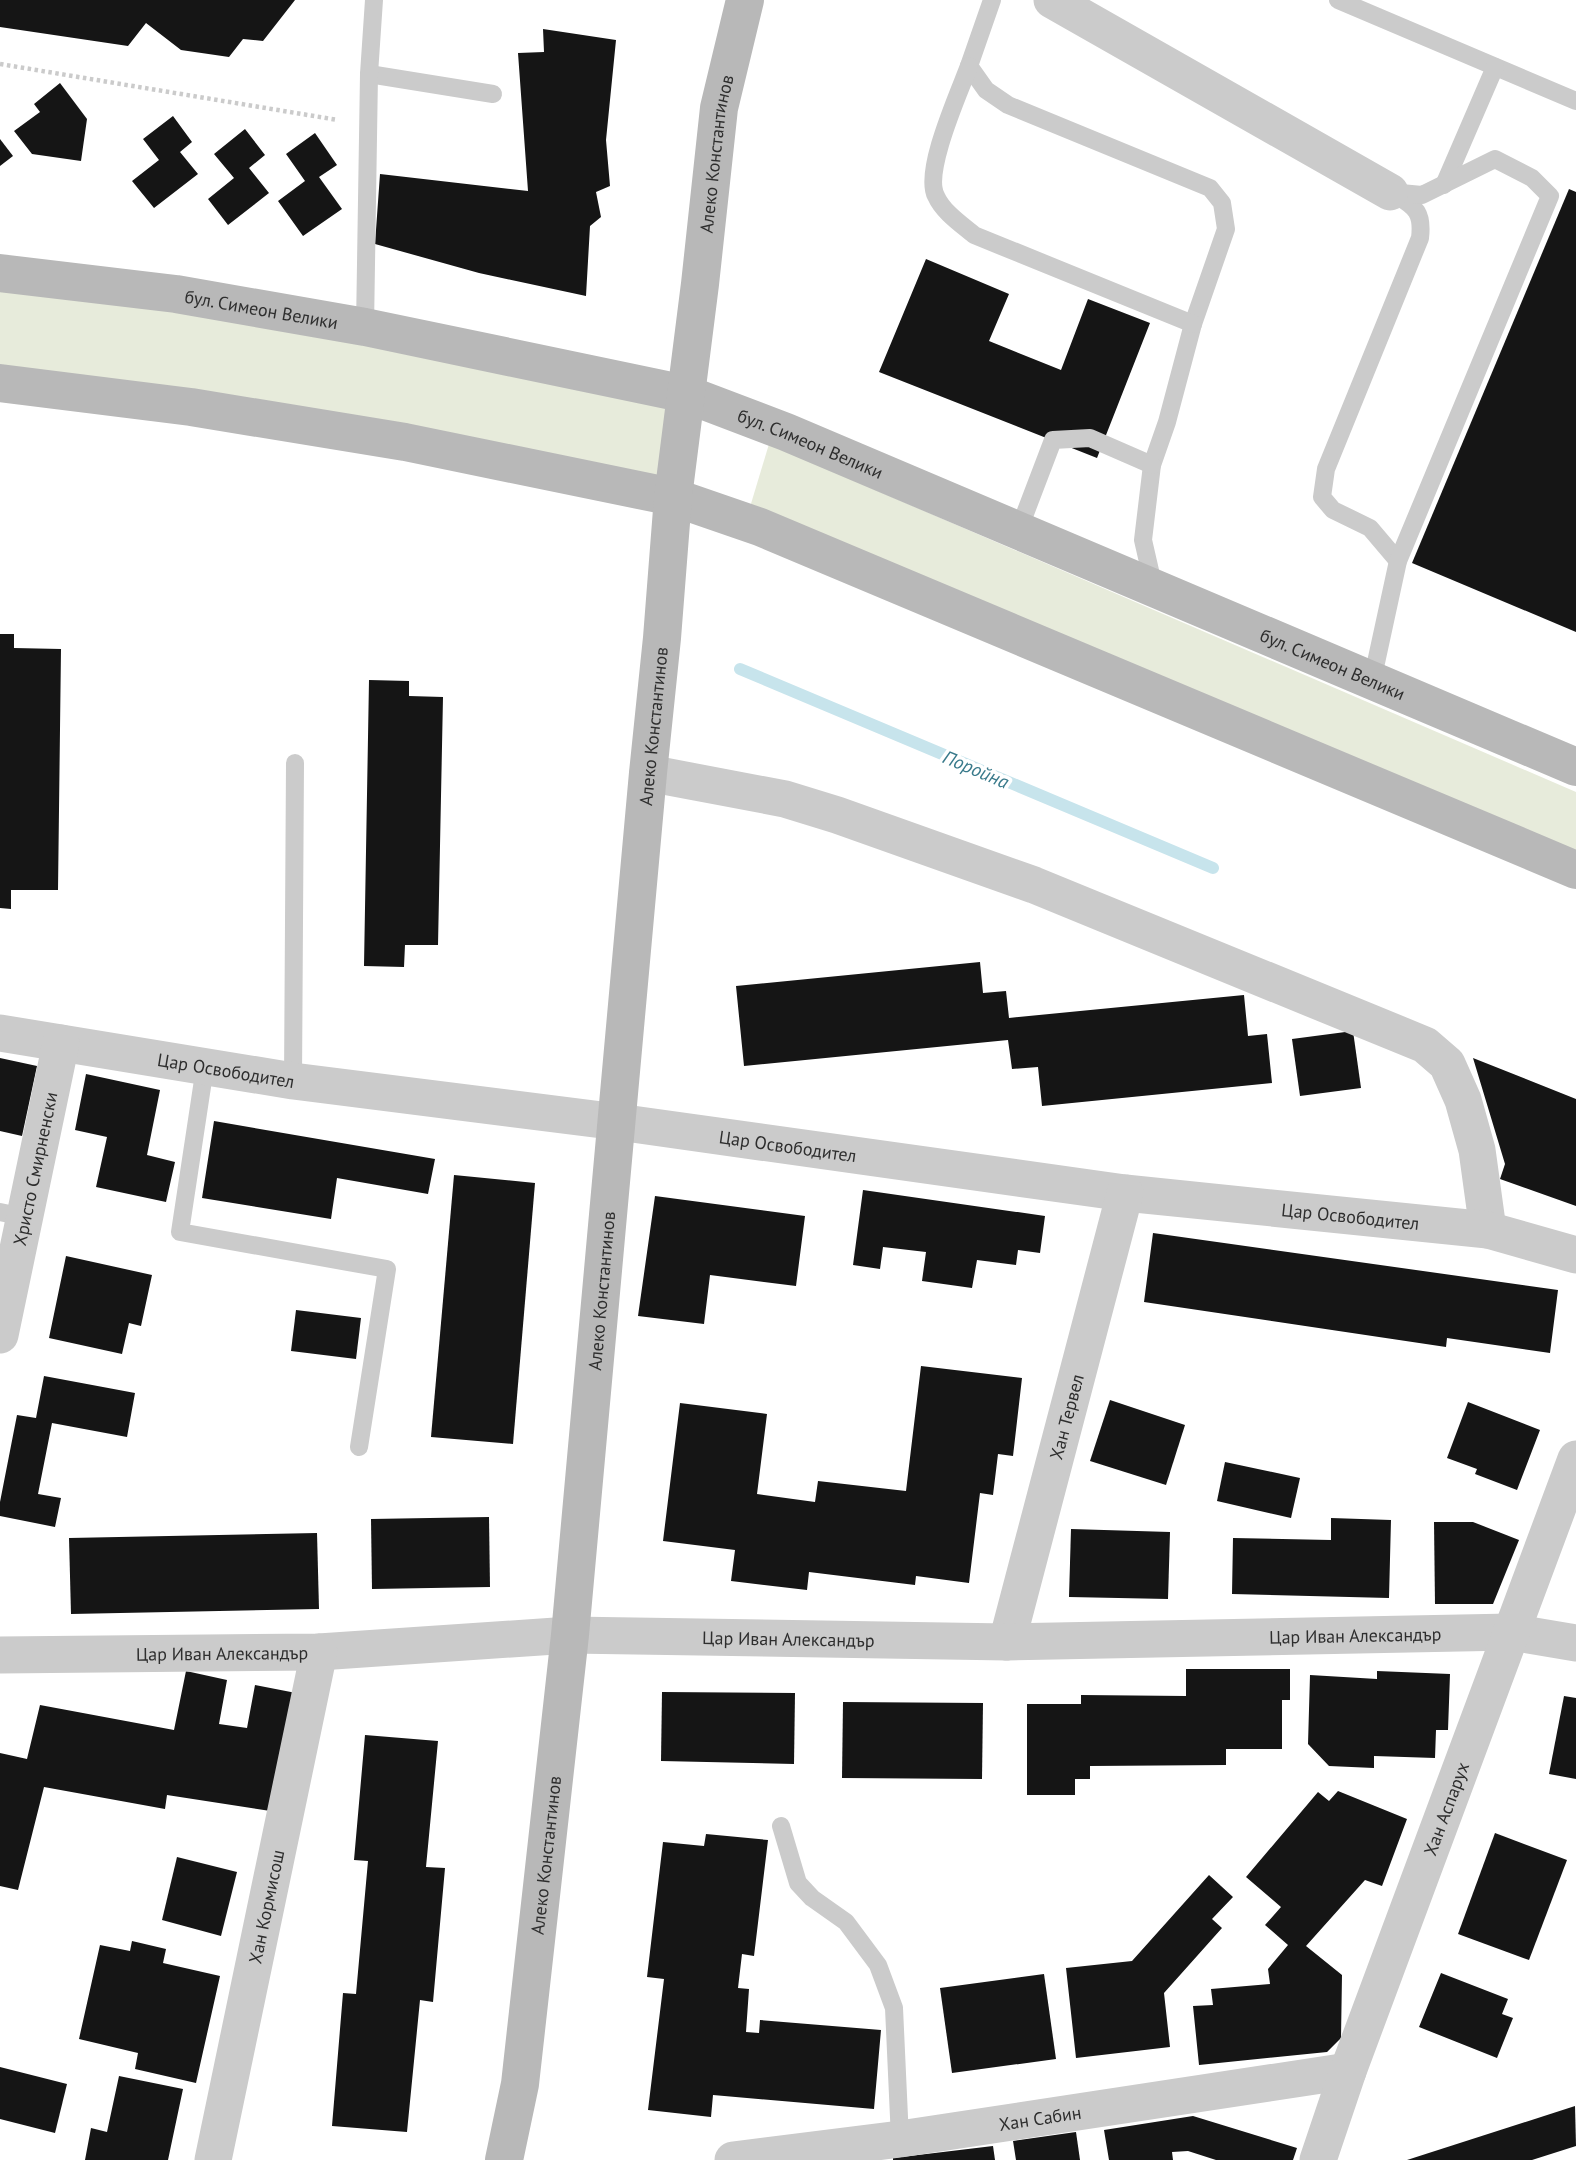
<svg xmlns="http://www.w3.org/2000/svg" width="1576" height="2160" font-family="'PT Sans',sans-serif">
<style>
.green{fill:#e7ebdb}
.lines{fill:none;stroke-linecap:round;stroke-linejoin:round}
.stream{stroke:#c7e4ec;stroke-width:12}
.building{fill:#151515}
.path{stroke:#cbcbcb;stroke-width:4.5;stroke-dasharray:3.5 3.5;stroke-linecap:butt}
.lane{stroke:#cbcbcb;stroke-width:18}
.street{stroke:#cbcbcb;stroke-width:37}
.secondary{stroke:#b8b8b8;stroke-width:38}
.labels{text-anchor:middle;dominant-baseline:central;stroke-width:7;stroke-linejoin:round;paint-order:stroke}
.street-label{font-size:18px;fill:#2e2e2e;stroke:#fff}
.water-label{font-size:19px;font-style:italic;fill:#397a8b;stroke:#fff}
</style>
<rect width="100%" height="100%" fill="#fff"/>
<!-- green -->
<g class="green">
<path d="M 0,273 L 686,394 L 673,497 L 0,383 Z"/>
<path d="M 769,444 L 1576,792 L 1576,858 L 750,507 Z"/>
</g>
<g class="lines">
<!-- stream -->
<path class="stream" d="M 740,669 L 1213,868"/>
</g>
<!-- building -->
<g class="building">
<path d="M 0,0 L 295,0 L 263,41 L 243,39 L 229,57 L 181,50 L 146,23 L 128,46 L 0,27 Z"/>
<path d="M 543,29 L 616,40 L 606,140 L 610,186 L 596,192 L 601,217 L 590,226 L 586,296 L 479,273 L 375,244 L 380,174 L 528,191 L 518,53 L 544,52 Z"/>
<path d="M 60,83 L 87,119 L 81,161 L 32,154 L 14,131 L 40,112 L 34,104 Z"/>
<path d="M 173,116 L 192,142 L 180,152 L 198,174 L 154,208 L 132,181 L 159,160 L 143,139 Z"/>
<path d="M 245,129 L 265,155 L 249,168 L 269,193 L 228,225 L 208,199 L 234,178 L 214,154 Z"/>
<path d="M 315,133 L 337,165 L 319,177 L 342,209 L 303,236 L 278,201 L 305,181 L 286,154 Z"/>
<path d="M 0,139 L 13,156 L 0,166 Z"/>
<path d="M 1569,189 L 1576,192 L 1576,632 L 1412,563 Z"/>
<path d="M 926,259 L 1009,294 L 989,341 L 1061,370 L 1088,299 L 1150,323 L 1097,458 L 879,372 Z"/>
<path d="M 0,634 L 14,634 L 14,648 L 61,649 L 58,890 L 11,890 L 11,909 L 0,908 Z"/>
<path d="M 369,680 L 409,681 L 409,696 L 443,697 L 438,945 L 405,945 L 404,967 L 364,966 Z"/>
<path d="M 980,962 L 983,993 L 1006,991 L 1009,1018 L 1244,995 L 1248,1036 L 1267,1034 L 1272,1083 L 1042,1106 L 1038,1067 L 1012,1069 L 1008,1040 L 744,1066 L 736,986 Z"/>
<path d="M 1353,1031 L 1361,1088 L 1300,1096 L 1292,1039 Z"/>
<path d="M 0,1058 L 37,1066 L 22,1136 L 0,1131 Z"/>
<path d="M 1473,1058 L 1576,1099 L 1576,1206 L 1500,1179 L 1505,1164 Z"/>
<path d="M 86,1074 L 160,1090 L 147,1155 L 175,1162 L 166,1202 L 96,1187 L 107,1137 L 75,1130 Z"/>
<path d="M 214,1121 L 435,1159 L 428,1194 L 337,1178 L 331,1219 L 202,1198 Z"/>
<path d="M 454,1175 L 535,1183 L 513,1444 L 431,1437 Z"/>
<path d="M 863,1190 L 1045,1216 L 1040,1253 L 1018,1250 L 1016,1265 L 977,1260 L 972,1288 L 922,1281 L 926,1252 L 883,1247 L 880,1269 L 853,1265 Z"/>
<path d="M 655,1196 L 805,1216 L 796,1286 L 710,1275 L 704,1324 L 638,1316 Z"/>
<path d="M 1153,1233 L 1558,1290 L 1550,1353 L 1447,1338 L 1446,1347 L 1144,1302 Z"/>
<path d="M 66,1256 L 152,1275 L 141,1326 L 129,1323 L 122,1354 L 49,1338 Z"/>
<path d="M 296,1310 L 361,1318 L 356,1359 L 291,1351 Z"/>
<path d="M 921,1366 L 1022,1378 L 1013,1456 L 998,1454 L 993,1495 L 980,1493 L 969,1583 L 916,1576 L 915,1585 L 809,1572 L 807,1590 L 731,1581 L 735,1550 L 663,1541 L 680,1403 L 767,1414 L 757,1494 L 815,1502 L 818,1481 L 906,1491 Z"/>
<path d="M 44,1376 L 135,1393 L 127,1437 L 52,1423 L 38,1494 L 61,1498 L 55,1527 L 0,1516 L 0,1502 L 17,1415 L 36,1418 Z"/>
<path d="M 1110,1400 L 1185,1425 L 1166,1485 L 1090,1461 Z"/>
<path d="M 1468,1402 L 1540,1430 L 1517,1490 L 1475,1474 L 1477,1469 L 1447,1458 Z"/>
<path d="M 1225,1462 L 1300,1478 L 1291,1518 L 1217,1501 Z"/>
<path d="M 489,1517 L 490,1587 L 372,1589 L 371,1519 Z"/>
<path d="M 1331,1518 L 1391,1520 L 1389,1598 L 1232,1594 L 1233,1538 L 1331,1540 Z"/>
<path d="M 1434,1522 L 1473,1522 L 1519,1540 L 1493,1604 L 1435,1604 Z"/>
<path d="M 1071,1529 L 1170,1532 L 1168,1599 L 1069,1597 Z"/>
<path d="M 317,1533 L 319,1609 L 71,1614 L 69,1538 Z"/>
<path d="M 1186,1669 L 1290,1669 L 1290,1700 L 1282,1700 L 1282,1749 L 1226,1749 L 1226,1765 L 1090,1766 L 1090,1779 L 1075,1779 L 1075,1795 L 1027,1795 L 1027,1704 L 1081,1704 L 1081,1695 L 1186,1696 Z"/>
<path d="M 186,1671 L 227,1680 L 219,1724 L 247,1728 L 255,1685 L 296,1693 L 277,1812 L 167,1795 L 165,1809 L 44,1787 L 18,1890 L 0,1886 L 0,1753 L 27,1759 L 40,1705 L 174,1730 Z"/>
<path d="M 1377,1671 L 1450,1674 L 1448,1730 L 1436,1730 L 1435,1758 L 1374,1756 L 1374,1768 L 1329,1766 L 1308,1744 L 1310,1675 L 1377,1679 Z"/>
<path d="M 662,1692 L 795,1693 L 794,1764 L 661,1761 Z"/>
<path d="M 1564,1696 L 1576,1698 L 1576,1779 L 1549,1774 Z"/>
<path d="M 843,1702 L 983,1703 L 982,1779 L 842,1778 Z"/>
<path d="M 365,1735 L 438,1741 L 426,1867 L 445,1868 L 433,2002 L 420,2000 L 407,2132 L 332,2126 L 343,1993 L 356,1994 L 368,1861 L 354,1860 Z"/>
<path d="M 1338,1791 L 1407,1819 L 1382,1886 L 1365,1880 L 1306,1946 L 1342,1975 L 1341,2038 L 1327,2052 L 1199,2065 L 1193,2006 L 1213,2005 L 1211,1989 L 1270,1984 L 1268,1969 L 1288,1945 L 1265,1925 L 1281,1907 L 1246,1877 L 1318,1792 L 1329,1801 Z"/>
<path d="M 1495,1833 L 1567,1860 L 1529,1960 L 1458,1934 Z"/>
<path d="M 706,1834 L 768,1840 L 754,1956 L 742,1954 L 738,1988 L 749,1989 L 746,2032 L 759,2033 L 760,2020 L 881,2030 L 874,2109 L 713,2095 L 711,2117 L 648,2110 L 664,1979 L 647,1977 L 663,1842 L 704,1846 Z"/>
<path d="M 177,1857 L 237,1872 L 221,1936 L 162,1920 Z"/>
<path d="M 1209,1875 L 1233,1897 L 1212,1919 L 1222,1928 L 1164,1993 L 1170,2047 L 1076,2058 L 1066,1968 L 1132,1961 Z"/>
<path d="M 132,1941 L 166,1949 L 163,1963 L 220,1976 L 196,2083 L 135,2069 L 138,2053 L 79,2039 L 100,1945 L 130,1951 Z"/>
<path d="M 1441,1973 L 1508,1999 L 1502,2014 L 1513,2018 L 1497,2058 L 1419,2027 Z"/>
<path d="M 1044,1974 L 1056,2059 L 952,2073 L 940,1988 Z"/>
<path d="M 0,2067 L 67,2084 L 55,2133 L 0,2119 Z"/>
<path d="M 119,2076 L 183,2089 L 168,2160 L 85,2160 L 91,2128 L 107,2132 Z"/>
<path d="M 1575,2106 L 1576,2146 L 1532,2160 L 1407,2160 Z"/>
<path d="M 1193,2116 L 1297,2148 L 1293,2160 L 1216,2160 L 1188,2151 L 1172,2152 L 1173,2160 L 1109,2160 L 1104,2130 Z"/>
<path d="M 1076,2132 L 1080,2160 L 1016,2160 L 1013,2141 Z"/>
<path d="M 993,2146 L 995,2160 L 893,2160 L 893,2158 Z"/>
</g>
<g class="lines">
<!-- path -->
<path class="path" d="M 0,64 L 338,120"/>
<!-- lane -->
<g class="lane">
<path d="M 992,0 L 969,66 L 986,90 L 1008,105 L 1210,188 L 1222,203 L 1226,229 L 1193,324 L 1167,422 L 1152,465 L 1143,540 L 1154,588"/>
<path d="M 1338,0 L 1576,101"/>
<path d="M 969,66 C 959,93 923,172 936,196 C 943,212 961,224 974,235 L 1193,324"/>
<path d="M 369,74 L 493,94"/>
<path d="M 1444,185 L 1495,67"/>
<path d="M 1396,195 C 1416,207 1423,213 1420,238 L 1326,469 L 1322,497 L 1333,510 L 1370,528 L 1398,561"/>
<path d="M 365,327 L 369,74 L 374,0"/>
<path d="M 1018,532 L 1053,440 L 1090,438 L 1152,465"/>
<path d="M 1372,681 L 1398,561 L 1550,196 L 1532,178 L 1495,159 L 1422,195 L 1390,192"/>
<path d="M 205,1067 L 180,1232 L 387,1269 L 359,1447"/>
<path d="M 293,1081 L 295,763"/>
<path d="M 0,1212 L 24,1217"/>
<path d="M 781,1826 L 798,1883 L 812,1898 L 846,1922 L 878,1965 L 894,2008 L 900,2139"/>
</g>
<!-- street -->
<g class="street">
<path d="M 1052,0 L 1390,192"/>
<path d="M 648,773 L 785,799 L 837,815 L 1034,885 L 1425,1045 L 1447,1064 L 1463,1100 L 1477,1150 L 1488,1230"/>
<path id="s1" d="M 0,1033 L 293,1081 L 618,1122 L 1125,1193 L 1488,1230 L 1576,1255"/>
<path id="s2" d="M 0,1335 L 61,1043"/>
<path id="s3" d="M 1007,1642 L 1125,1193"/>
<path id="s4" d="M 0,1655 L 319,1652 L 570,1635 L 1007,1642 L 1511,1632 L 1576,1643"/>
<path id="s5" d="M 213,2160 L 319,1652"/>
<path id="s6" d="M 733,2160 L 900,2139 L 1348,2071"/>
<path id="s7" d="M 1318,2160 L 1348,2071 L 1576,1459"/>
</g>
<!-- secondary -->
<g class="secondary">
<path id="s8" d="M 0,273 L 176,294 L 365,327 L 686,394 L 786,432 L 1576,767"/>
<path d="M 0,383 L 191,407 L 405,442 L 673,497 L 760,527 L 1576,870"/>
<path id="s9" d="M 504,2160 L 520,2084 L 570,1635 L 648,773 L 662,638 L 673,497 L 700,284 L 719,108 L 745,0"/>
</g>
</g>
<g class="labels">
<!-- street labels -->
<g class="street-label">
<text stroke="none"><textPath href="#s9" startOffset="2018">Алеко Константинов</textPath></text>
<text stroke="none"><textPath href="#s8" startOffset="264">бул. Симеон Велики</textPath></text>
<text stroke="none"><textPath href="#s8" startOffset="831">бул. Симеон Велики</textPath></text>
<text stroke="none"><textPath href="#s8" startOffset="1398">бул. Симеон Велики</textPath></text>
<text stroke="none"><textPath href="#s9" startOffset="1442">Алеко Константинов</textPath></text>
<text stroke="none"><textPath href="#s1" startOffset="229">Цар Освободител</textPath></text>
<text stroke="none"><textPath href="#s1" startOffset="796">Цар Освободител</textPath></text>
<text stroke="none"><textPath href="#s2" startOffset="170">Христо Смирненски</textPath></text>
<text stroke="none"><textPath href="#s1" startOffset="1363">Цар Освободител</textPath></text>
<text stroke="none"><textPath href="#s9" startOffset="875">Алеко Константинов</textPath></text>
<text stroke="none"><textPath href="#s3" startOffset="233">Хан Тервел</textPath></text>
<text stroke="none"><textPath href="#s4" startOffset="1356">Цар Иван Александър</textPath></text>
<text stroke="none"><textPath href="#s4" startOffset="789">Цар Иван Александър</textPath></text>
<text stroke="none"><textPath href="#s4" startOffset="222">Цар Иван Александър</textPath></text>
<text stroke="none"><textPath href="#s7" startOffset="374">Хан Аспарух</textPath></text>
<text stroke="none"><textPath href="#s9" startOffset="308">Алеко Константинов</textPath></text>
<text stroke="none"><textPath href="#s5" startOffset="259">Хан Кормисош</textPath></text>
<text stroke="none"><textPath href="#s6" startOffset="310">Хан Сабин</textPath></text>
</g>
<!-- water labels -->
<g class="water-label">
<text transform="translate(976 769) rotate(23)">Поройна</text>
</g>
</g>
</svg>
